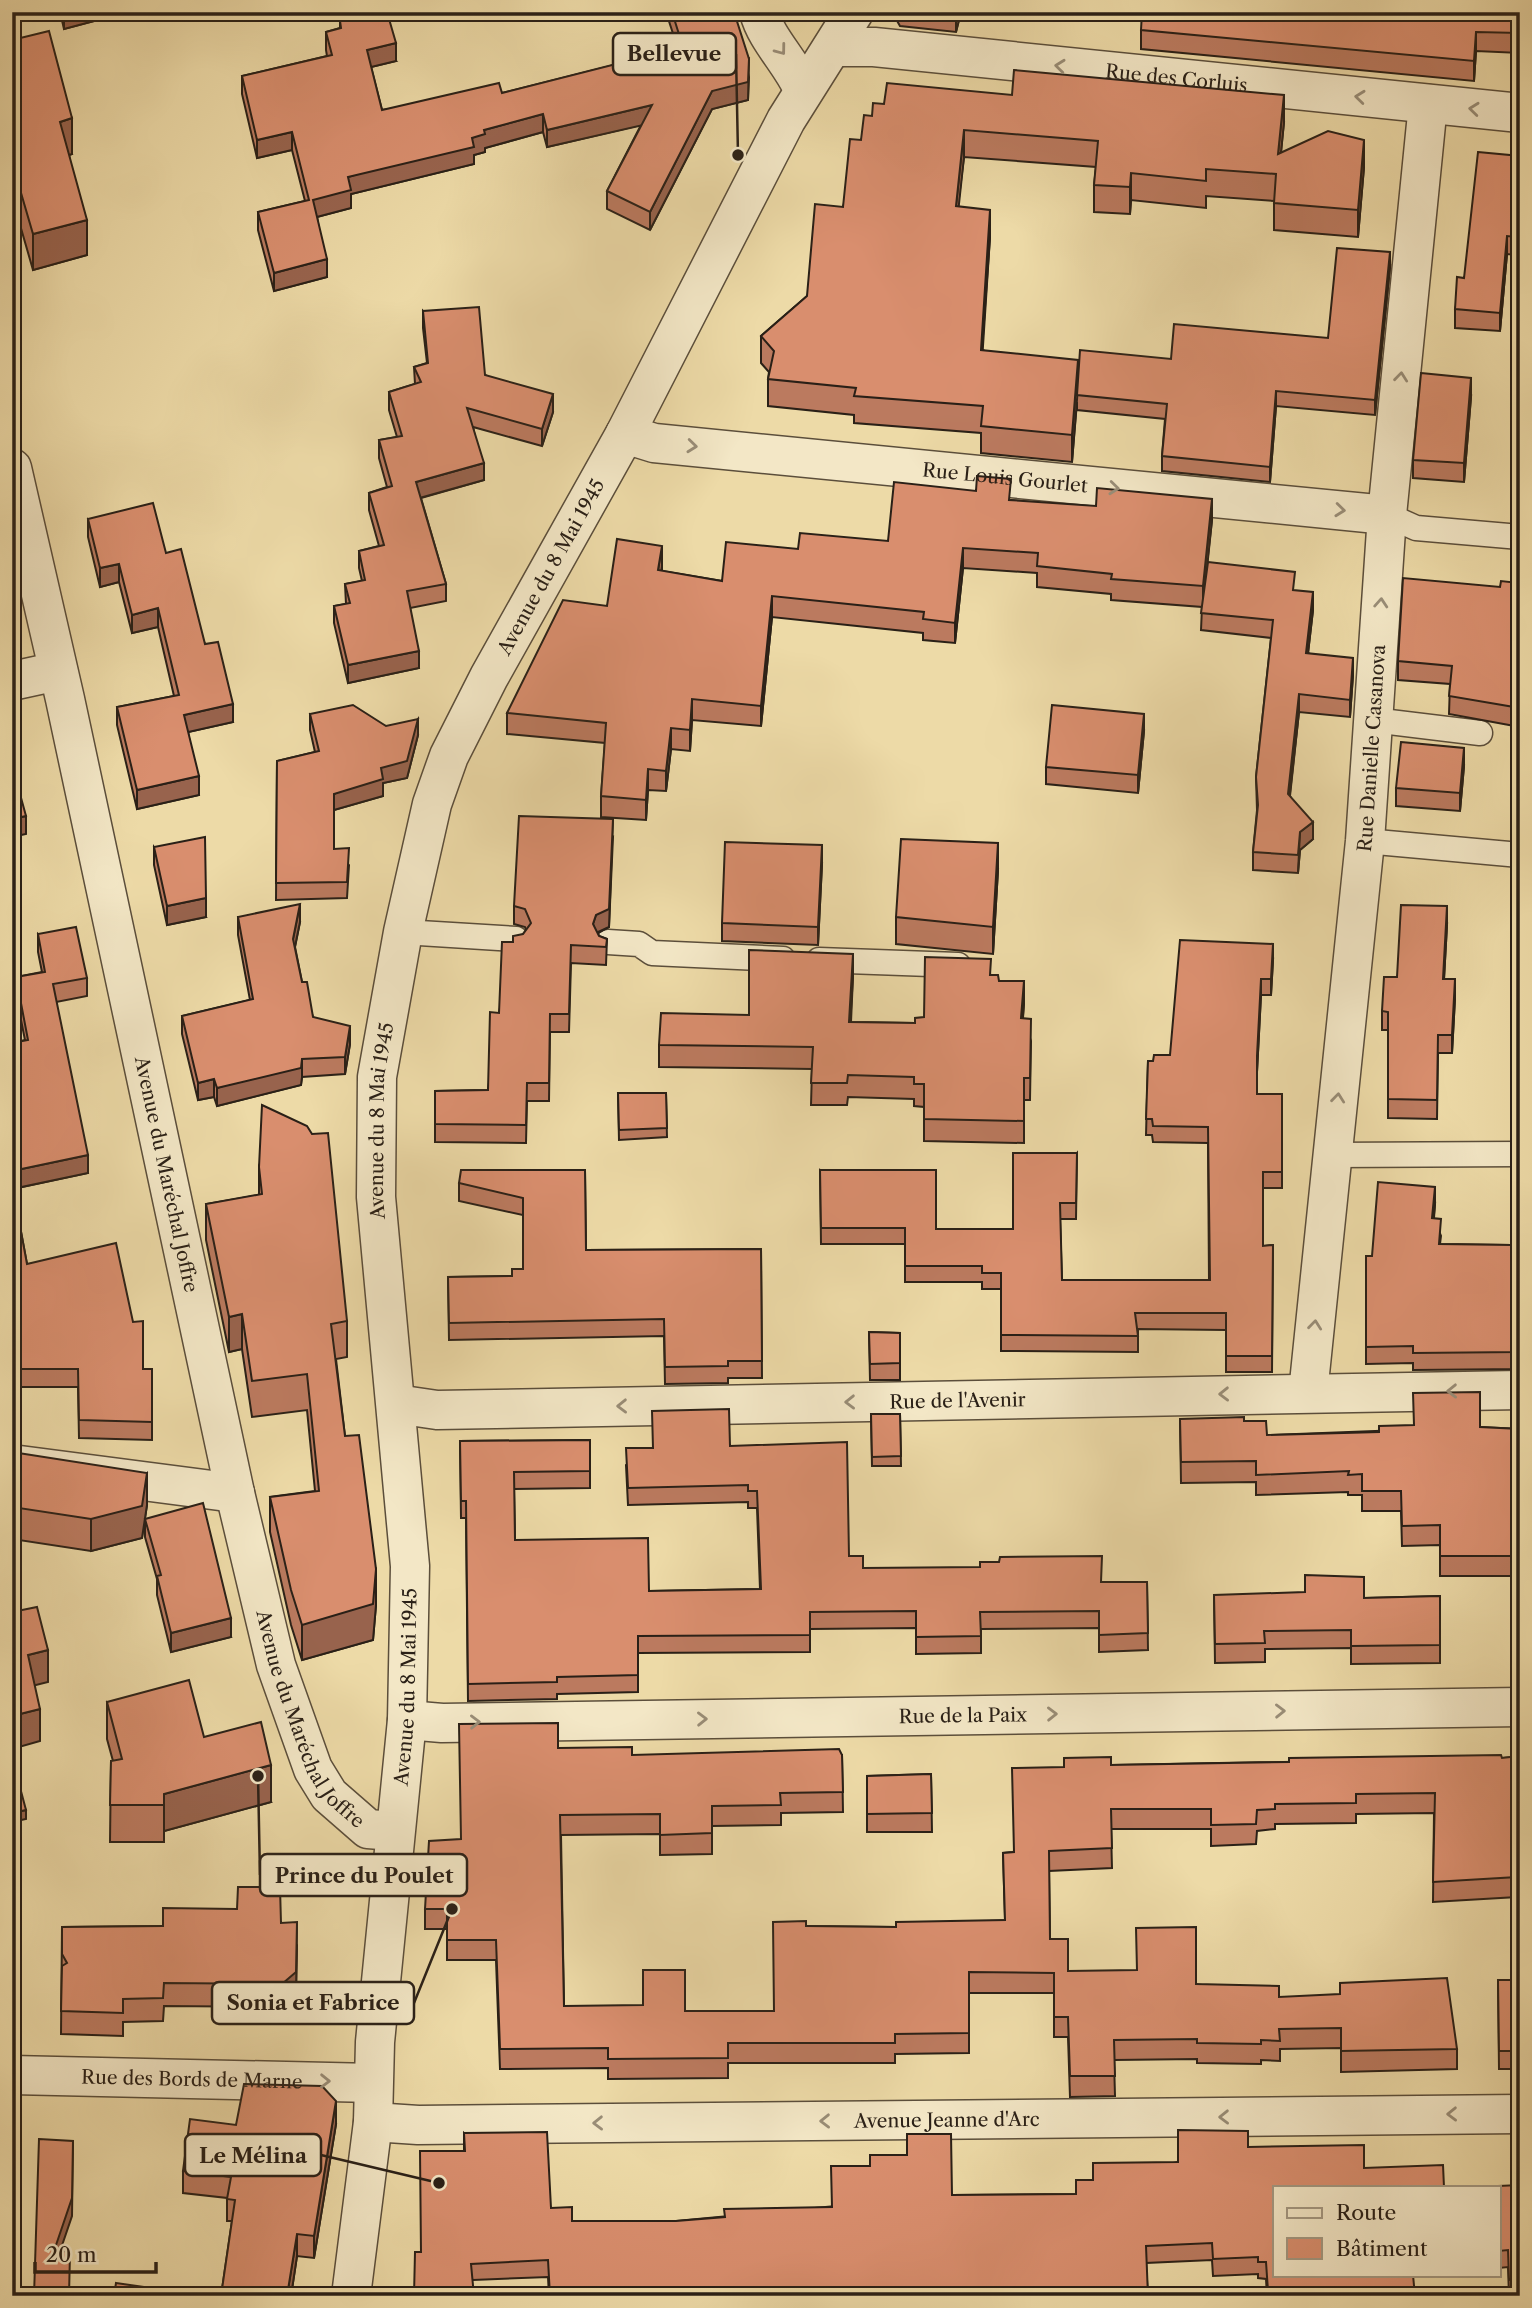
<svg xmlns="http://www.w3.org/2000/svg" width="1532" height="2308" font-family="'Libre Caslon Text',serif">
<style>
.lines{fill:none;stroke-linecap:round;stroke-linejoin:round}
.service-casing{stroke:#5b4e3b;stroke-width:27}
.minor-casing{stroke:#5b4e3b;stroke-width:41}
.tertiary-casing{stroke:#5b4e3b;stroke-width:41}
.service{stroke:#f3e7c6;stroke-width:24}
.minor{stroke:#f3e7c6;stroke-width:38}
.tertiary{stroke:#f3e7c6;stroke-width:38}
.wall{fill:#bb7a5f;stroke:#2a2017;stroke-width:2}
.shaded-wall{fill:#98634d;stroke:#2a2017;stroke-width:2}
.building{fill:#d98e6e;stroke:#2a2017;stroke-width:2}
.oneway{stroke:#998d77}
.labels{text-anchor:middle;dominant-baseline:central;stroke-width:5;stroke-linejoin:round;paint-order:stroke}
.street-label{font-size:19px;fill:#2a2017;stroke:#f3e7c6}
.leader{fill:none;stroke:#2a2017;stroke-width:2.5}
.callout-dot{fill:#2a2017;stroke:#f3e7c6;stroke-width:2.5}
.callout{fill:#f3e7c6;stroke:#2a2017;stroke-width:2.5}
.callout-label{font-size:21px;text-anchor:middle;font-weight:bold;fill:#2a2017}
</style>
<rect width="100%" height="100%" fill="#eddaa7"/>
<filter id="stains"><feTurbulence type="fractalNoise" baseFrequency=".00286" numOctaves="4"/><feColorMatrix values="0 0 0 0 .2 0 0 0 0 .09 0 0 0 0 .02 0 0 0 .5 -.17"/></filter>
<radialGradient id="worn" r=".72"><stop offset=".6" stop-color="#630" stop-opacity="0"/><stop offset="1" stop-color="#630" stop-opacity=".3"/></radialGradient>
<g class="lines">
<defs>
<g id="service">
<path d="M 1387,515 L 1416,528 L 1520,537"/>
<path d="M 1373,720 L 1480,733"/>
<path d="M 1365,841 L 1520,855"/>
<path d="M 403,932 L 516,939"/>
<path d="M 608,942 L 639,944 L 652,953 L 783,959"/>
<path d="M 819,960 L 958,965"/>
<path d="M 1332,1155 L 1520,1154"/>
</g>
<g id="minor">
<path d="M 759,12 C 766,39 791,62 803,89"/>
<path id="s1" d="M 833,47 L 874,47 L 1520,113"/>
<path id="s2" d="M 625,434 L 654,443 L 1387,515"/>
<path id="s3" d="M 12,468 L 65,699 L 235,1493 L 276,1665 L 313,1769 L 329,1795 L 368,1829 L 394,1831"/>
<path d="M 12,681 L 58,671"/>
<path id="s4" d="M 1308,1393 L 1365,841 L 1387,515 L 1428,104"/>
<path id="s5" d="M 396,1404 L 437,1410 L 1520,1390"/>
<path d="M 12,1464 L 235,1493"/>
<path id="s6" d="M 407,1720 L 442,1723 L 1520,1707"/>
<path id="s7" d="M 12,2075 L 373,2083"/>
<path id="s8" d="M 373,2122 L 418,2125 L 1520,2114"/>
</g>
<g id="tertiary">
<path id="s9" d="M 351,2296 L 373,2122 L 375,2042 L 407,1720 L 410,1566 L 376,1197 L 377,1077 L 403,932 L 432,804 L 449,756 L 489,677 L 625,434 L 786,120 L 854,12"/>
</g>
</defs>
<!-- service casing -->
<use href="#service" class="service-casing"/>
<!-- minor casing -->
<use href="#minor" class="minor-casing"/>
<!-- tertiary casing -->
<use href="#tertiary" class="tertiary-casing"/>
<!-- service -->
<use href="#service" class="service"/>
<!-- minor -->
<use href="#minor" class="minor"/>
<!-- tertiary -->
<use href="#tertiary" class="tertiary"/>
</g>
<!-- wall -->
<g class="wall">
<path d="M 60,12 L 128,12 L 64,29 Z"/>
<path d="M 666,12 L 734,12 L 749,77 L 748,100 L 712,109 L 650,230 L 607,209 L 607,191 L 641,125 L 547,147 L 543,132 L 485,148 L 485,152 L 474,155 L 474,164 L 351,194 L 351,208 L 317,217 L 327,277 L 274,291 L 258,230 L 258,212 L 305,201 L 292,150 L 257,158 L 242,94 L 242,76 L 327,56 L 326,50 L 326,32 L 340,28 L 340,21 L 396,61 L 371,67 L 382,110 L 502,93 L 678,49 Z"/>
<path d="M 892,12 L 961,12 L 956,32 L 900,26 Z"/>
<path d="M 1520,12 L 1520,53 L 1476,51 L 1474,81 L 1141,49 L 1141,30 L 1472,19 Z"/>
<path d="M 12,40 L 72,154 L 69,155 L 87,255 L 33,270 L 12,197 Z"/>
<path d="M 884,104 L 1284,122 L 1281,153 L 1364,167 L 1358,237 L 1274,230 L 1274,201 L 1206,196 L 1206,208 L 1131,200 L 1130,214 L 1094,212 L 1094,185 L 1096,167 L 964,157 L 958,206 L 990,237 L 982,350 L 1078,381 L 1171,359 L 1328,338 L 1390,267 L 1375,415 L 1276,406 L 1270,482 L 1162,471 L 1162,456 L 1165,419 L 1077,410 L 1077,402 L 1072,462 L 981,453 L 981,433 L 854,423 L 854,415 L 768,406 L 768,379 L 769,372 L 761,363 L 761,336 L 807,296 L 843,207 L 861,140 L 872,116 Z"/>
<path d="M 1520,156 L 1520,213 L 1516,255 L 1507,254 L 1500,331 L 1455,328 L 1455,309 L 1464,278 Z"/>
<path d="M 423,311 L 485,375 L 553,412 L 542,446 L 473,427 L 484,480 L 421,498 L 446,584 L 446,601 L 410,608 L 419,668 L 348,683 L 334,623 L 334,606 L 346,604 L 345,584 L 362,581 L 359,568 L 359,551 L 379,546 L 369,510 L 369,493 L 387,487 L 379,458 L 379,440 L 397,437 L 389,410 L 389,392 L 415,384 L 414,367 L 427,363 L 423,328 Z"/>
<path d="M 1471,397 L 1464,482 L 1413,478 L 1413,460 Z"/>
<path d="M 1011,500 L 1212,520 L 1207,565 L 1294,591 L 1313,610 L 1308,653 L 1353,675 L 1350,717 L 1299,712 L 1290,796 L 1313,839 L 1300,850 L 1298,873 L 1253,870 L 1253,852 L 1257,810 L 1256,777 L 1271,638 L 1201,630 L 1202,607 L 1111,600 L 1111,594 L 1037,587 L 1037,573 L 963,568 L 955,643 L 923,640 L 923,633 L 772,617 L 761,726 L 692,720 L 690,751 L 671,749 L 666,791 L 648,790 L 646,820 L 601,817 L 601,796 L 605,743 L 507,734 L 507,713 L 607,606 L 662,567 L 662,571 L 722,581 L 798,549 L 888,541 Z"/>
<path d="M 88,519 L 166,553 L 205,644 L 233,722 L 188,732 L 199,795 L 137,809 L 117,725 L 117,707 L 174,696 L 158,627 L 132,633 L 119,582 L 100,587 L 88,537 Z"/>
<path d="M 1520,574 L 1520,727 L 1449,714 L 1450,684 L 1398,680 L 1398,661 L 1500,587 L 1518,583 Z"/>
<path d="M 310,714 L 386,726 L 418,735 L 407,778 L 383,783 L 383,796 L 334,810 L 334,849 L 349,865 L 347,898 L 276,900 L 277,761 L 315,752 L 310,730 Z"/>
<path d="M 1144,731 L 1138,793 L 1046,784 L 1046,767 Z"/>
<path d="M 1464,766 L 1460,811 L 1396,806 L 1396,788 Z"/>
<path d="M 613,837 L 609,927 L 598,933 L 599,936 L 607,939 L 606,965 L 571,963 L 569,1032 L 550,1032 L 549,1101 L 527,1101 L 526,1143 L 435,1142 L 435,1091 L 488,1090 L 499,1013 L 513,942 L 523,934 L 526,930 L 525,927 L 514,924 L 514,906 Z"/>
<path d="M 154,847 L 206,917 L 167,925 L 154,865 Z"/>
<path d="M 822,864 L 818,945 L 722,941 L 722,923 Z"/>
<path d="M 998,870 L 993,954 L 896,944 L 896,917 Z"/>
<path d="M 238,917 L 300,922 L 295,947 L 302,982 L 313,1017 L 350,1044 L 345,1074 L 302,1077 L 301,1085 L 217,1106 L 214,1097 L 198,1100 L 182,1034 L 182,1016 L 250,1000 L 238,935 Z"/>
<path d="M 1447,925 L 1444,979 L 1455,998 L 1452,1053 L 1438,1053 L 1437,1119 L 1388,1118 L 1388,1030 L 1382,1030 L 1382,1011 L 1397,977 Z"/>
<path d="M 38,934 L 87,978 L 87,996 L 56,1002 L 88,1173 L 13,1189 L 27,1264 L 143,1369 L 152,1369 L 152,1440 L 79,1438 L 78,1387 L 12,1387 L 12,1043 L 25,1040 L 16,995 L 16,977 L 42,972 L 38,952 Z"/>
<path d="M 1273,960 L 1271,995 L 1261,995 L 1257,1072 L 1257,1094 L 1282,1094 L 1282,1188 L 1263,1188 L 1263,1246 L 1273,1245 L 1272,1372 L 1226,1372 L 1226,1330 L 1138,1329 L 1138,1352 L 1001,1351 L 1001,1289 L 982,1289 L 982,1282 L 905,1282 L 905,1244 L 821,1244 L 820,1170 L 936,1229 L 1013,1229 L 1077,1153 L 1076,1219 L 1060,1219 L 1062,1280 L 1209,1280 L 1208,1143 L 1153,1142 L 1152,1135 L 1146,1135 L 1148,1061 L 1153,1061 L 1170,1055 Z"/>
<path d="M 991,975 L 999,981 L 1024,1003 L 1023,1018 L 1031,1041 L 1030,1100 L 1024,1100 L 1024,1143 L 924,1141 L 924,1107 L 914,1106 L 914,1099 L 848,1097 L 847,1105 L 811,1105 L 812,1069 L 659,1067 L 659,1045 L 749,1015 L 853,976 L 851,1022 L 915,1023 Z"/>
<path d="M 618,1093 L 666,1093 L 667,1137 L 619,1140 Z"/>
<path d="M 1520,1154 L 1520,1369 L 1413,1370 L 1413,1363 L 1366,1364 L 1366,1256 L 1372,1256 L 1435,1204 L 1434,1218 L 1441,1236 L 1440,1244 L 1511,1245 Z"/>
<path d="M 259,1167 L 347,1321 L 347,1357 L 336,1359 L 345,1436 L 376,1605 L 373,1640 L 302,1660 L 291,1625 L 270,1532 L 270,1497 L 315,1491 L 307,1410 L 252,1417 L 242,1349 L 229,1352 L 206,1240 L 206,1204 L 259,1195 Z"/>
<path d="M 585,1170 L 586,1250 L 761,1249 L 762,1378 L 728,1378 L 728,1383 L 665,1384 L 664,1336 L 449,1340 L 448,1277 L 512,1276 L 523,1269 L 523,1215 L 459,1201 L 459,1183 Z"/>
<path d="M 869,1332 L 900,1333 L 900,1380 L 870,1380 Z"/>
<path d="M 871,1414 L 900,1414 L 901,1466 L 872,1466 Z"/>
<path d="M 1180,1419 L 1244,1421 L 1267,1435 L 1480,1427 L 1520,1429 L 1520,1576 L 1440,1576 L 1440,1545 L 1402,1546 L 1401,1511 L 1362,1511 L 1362,1495 L 1348,1495 L 1348,1492 L 1256,1495 L 1256,1482 L 1181,1483 Z"/>
<path d="M 590,1440 L 590,1488 L 514,1489 L 515,1540 L 649,1591 L 760,1589 L 757,1508 L 748,1508 L 748,1502 L 628,1505 L 626,1465 L 653,1448 L 730,1446 L 849,1556 L 863,1568 L 1102,1582 L 1147,1582 L 1148,1650 L 1099,1652 L 1099,1628 L 981,1629 L 981,1653 L 916,1654 L 916,1628 L 810,1629 L 810,1652 L 638,1653 L 638,1692 L 557,1694 L 557,1699 L 468,1701 L 466,1518 L 461,1518 L 460,1441 Z"/>
<path d="M 12,1452 L 147,1505 L 142,1538 L 91,1551 L 12,1539 Z"/>
<path d="M 145,1519 L 231,1637 L 171,1652 L 157,1595 L 157,1579 L 145,1537 Z"/>
<path d="M 1214,1595 L 1364,1598 L 1440,1596 L 1440,1663 L 1351,1664 L 1351,1648 L 1265,1649 L 1265,1662 L 1215,1663 Z"/>
<path d="M 107,1702 L 204,1737 L 271,1802 L 164,1831 L 164,1842 L 110,1842 L 111,1761 L 113,1761 L 107,1739 Z"/>
<path d="M 558,1748 L 632,1755 L 842,1755 L 843,1812 L 781,1813 L 781,1825 L 712,1826 L 712,1854 L 660,1855 L 660,1834 L 561,1835 L 564,2006 L 685,2011 L 774,2011 L 806,1926 L 896,1927 L 1005,1920 L 1003,1853 L 1013,1852 L 1111,1765 L 1502,1758 L 1520,1756 L 1520,1800 L 1515,1799 L 1517,1897 L 1433,1902 L 1434,1813 L 1356,1814 L 1356,1823 L 1275,1824 L 1275,1829 L 1257,1831 L 1256,1844 L 1211,1846 L 1211,1829 L 1111,1829 L 1112,1868 L 1049,1871 L 1050,1939 L 1068,1971 L 1196,1984 L 1279,1997 L 1457,2049 L 1457,2069 L 1341,2072 L 1341,2048 L 1280,2049 L 1280,2061 L 1261,2060 L 1261,2064 L 1197,2063 L 1197,2059 L 1114,2060 L 1115,2096 L 1070,2097 L 1068,2037 L 1054,2037 L 1054,1993 L 969,1993 L 969,2053 L 895,2054 L 895,2063 L 728,2063 L 728,2078 L 608,2079 L 608,2068 L 500,2069 L 496,1960 L 447,1960 L 447,1929 L 425,1929 L 425,1909 L 460,1840 Z"/>
<path d="M 931,1774 L 932,1832 L 867,1832 L 867,1776 Z"/>
<path d="M 281,1923 L 297,1945 L 296,1995 L 282,2007 L 164,2006 L 163,2021 L 123,2022 L 123,2036 L 61,2034 L 62,1927 L 163,1926 Z"/>
<path d="M 1498,1980 L 1520,1980 L 1520,2069 L 1499,2069 Z"/>
<path d="M 336,2124 L 314,2258 L 297,2256 L 291,2296 L 221,2296 L 232,2221 L 227,2221 L 227,2198 L 183,2193 L 183,2171 L 236,2125 Z"/>
<path d="M 464,2133 L 551,2208 L 572,2221 L 676,2221 L 952,2195 L 1076,2194 L 1076,2180 L 1093,2180 L 1248,2147 L 1275,2187 L 1415,2296 L 1267,2296 L 1266,2279 L 1258,2278 L 1258,2274 L 1213,2276 L 1212,2260 L 1146,2263 L 1148,2296 L 549,2296 L 548,2277 L 473,2280 L 421,2252 L 464,2151 Z"/>
<path d="M 1520,2185 L 1520,2296 L 1509,2296 L 1508,2267 L 1499,2268 L 1499,2187 Z"/>
</g>
<!-- shaded-wall -->
<g class="shaded-wall">
<path d="M 64,12 L 128,12 L 64,29 Z"/>
<path d="M 957,12 L 961,12 L 956,32 L 956,15 Z"/>
<path d="M 1476,32 L 1476,51 L 1474,81 L 1474,61 Z"/>
<path d="M 396,43 L 396,61 L 367,68 L 367,50 Z"/>
<path d="M 749,59 L 748,100 L 712,109 L 650,230 L 650,212 L 712,91 Z"/>
<path d="M 1284,95 L 1284,122 L 1278,181 L 1278,154 Z"/>
<path d="M 652,105 L 652,123 L 547,147 L 547,130 Z"/>
<path d="M 543,114 L 543,132 L 485,148 L 485,152 L 474,155 L 474,164 L 351,194 L 351,208 L 313,218 L 313,200 L 348,177 L 472,138 L 484,130 Z"/>
<path d="M 72,118 L 72,154 L 60,158 L 60,122 Z"/>
<path d="M 964,130 L 964,157 L 956,232 L 956,206 Z"/>
<path d="M 292,132 L 292,150 L 257,158 L 257,140 Z"/>
<path d="M 1364,140 L 1364,167 L 1358,237 L 1358,210 Z"/>
<path d="M 1131,173 L 1131,200 L 1130,214 L 1130,187 Z"/>
<path d="M 1520,195 L 1520,213 L 1516,255 L 1516,237 Z"/>
<path d="M 990,210 L 990,237 L 981,377 L 981,350 Z"/>
<path d="M 87,220 L 87,255 L 33,270 L 33,234 Z"/>
<path d="M 1507,236 L 1507,254 L 1500,331 L 1500,313 Z"/>
<path d="M 1390,252 L 1390,267 L 1375,415 L 1375,400 Z"/>
<path d="M 327,259 L 327,277 L 274,291 L 274,273 Z"/>
<path d="M 1078,360 L 1078,387 L 1072,462 L 1072,435 Z"/>
<path d="M 1471,378 L 1471,397 L 1464,482 L 1464,463 Z"/>
<path d="M 1276,391 L 1276,406 L 1270,482 L 1270,467 Z"/>
<path d="M 553,394 L 553,412 L 542,446 L 542,429 Z"/>
<path d="M 484,463 L 484,480 L 416,499 L 416,482 Z"/>
<path d="M 1212,499 L 1212,520 L 1203,607 L 1203,586 Z"/>
<path d="M 662,546 L 662,567 L 658,591 L 658,570 Z"/>
<path d="M 963,548 L 963,568 L 955,643 L 955,623 Z"/>
<path d="M 119,564 L 119,582 L 100,587 L 100,568 Z"/>
<path d="M 1313,592 L 1313,610 L 1306,671 L 1306,653 Z"/>
<path d="M 772,596 L 772,617 L 761,726 L 761,706 Z"/>
<path d="M 158,608 L 158,627 L 132,633 L 132,615 Z"/>
<path d="M 419,651 L 419,668 L 348,683 L 348,665 Z"/>
<path d="M 1353,658 L 1353,675 L 1350,717 L 1350,700 Z"/>
<path d="M 1299,694 L 1299,712 L 1288,811 L 1288,794 Z"/>
<path d="M 692,699 L 692,720 L 690,751 L 690,730 Z"/>
<path d="M 233,704 L 233,722 L 184,733 L 184,715 Z"/>
<path d="M 1144,714 L 1144,731 L 1138,793 L 1138,775 Z"/>
<path d="M 418,719 L 418,735 L 407,778 L 383,783 L 383,796 L 334,810 L 334,794 L 381,768 Z"/>
<path d="M 671,728 L 671,749 L 666,791 L 666,771 Z"/>
<path d="M 1464,748 L 1464,766 L 1460,811 L 1460,793 Z"/>
<path d="M 648,769 L 648,790 L 646,820 L 646,800 Z"/>
<path d="M 199,776 L 199,795 L 137,809 L 137,790 Z"/>
<path d="M 26,816 L 26,834 L 12,837 L 12,819 Z"/>
<path d="M 613,819 L 609,927 L 596,933 L 593,924 L 596,915 Z"/>
<path d="M 1313,822 L 1313,839 L 1300,850 L 1298,873 L 1300,832 Z"/>
<path d="M 998,843 L 998,870 L 993,954 L 993,927 Z"/>
<path d="M 822,845 L 822,864 L 818,945 L 818,927 Z"/>
<path d="M 206,898 L 206,917 L 167,925 L 167,906 Z"/>
<path d="M 300,904 L 300,922 L 293,956 L 293,939 Z"/>
<path d="M 1447,906 L 1447,925 L 1443,997 L 1443,979 Z"/>
<path d="M 1273,944 L 1273,960 L 1271,995 L 1271,979 Z"/>
<path d="M 853,954 L 853,976 L 849,1044 L 849,1022 Z"/>
<path d="M 1261,979 L 1261,995 L 1257,1072 L 1257,1056 Z"/>
<path d="M 1455,979 L 1455,998 L 1452,1053 L 1452,1035 Z"/>
<path d="M 1024,981 L 1024,1003 L 1021,1040 L 1021,1018 Z"/>
<path d="M 350,1026 L 350,1044 L 345,1074 L 345,1057 Z"/>
<path d="M 302,1059 L 302,1077 L 301,1085 L 217,1106 L 217,1088 Z"/>
<path d="M 214,1079 L 214,1097 L 198,1100 L 198,1083 Z"/>
<path d="M 88,1155 L 88,1173 L 12,1189 L 12,1171 Z"/>
<path d="M 1435,1187 L 1435,1204 L 1432,1235 L 1432,1218 Z"/>
<path d="M 242,1314 L 242,1349 L 229,1352 L 229,1317 Z"/>
<path d="M 147,1473 L 147,1505 L 142,1538 L 91,1551 L 91,1519 Z"/>
<path d="M 376,1569 L 376,1605 L 373,1640 L 302,1660 L 302,1625 Z"/>
<path d="M 231,1618 L 231,1637 L 171,1652 L 171,1633 Z"/>
<path d="M 48,1650 L 48,1682 L 28,1687 L 28,1655 Z"/>
<path d="M 40,1709 L 40,1741 L 12,1749 L 12,1716 Z"/>
<path d="M 271,1765 L 271,1802 L 164,1831 L 164,1842 L 164,1794 Z"/>
<path d="M 26,1810 L 26,1819 L 12,1822 L 12,1813 Z"/>
<path d="M 297,1922 L 296,1995 L 282,2007 L 282,1984 Z"/>
<path d="M 336,2101 L 336,2124 L 314,2258 L 314,2236 Z"/>
<path d="M 73,2141 L 72,2216 L 55,2266 L 55,2248 Z"/>
<path d="M 297,2234 L 297,2256 L 291,2296 L 287,2296 Z"/>
</g>
<!-- building -->
<g class="building">
<path d="M 371,12 L 387,12 L 396,43 L 367,50 L 382,110 L 499,83 L 502,93 L 683,47 L 672,12 L 734,12 L 749,59 L 748,82 L 712,91 L 650,212 L 607,191 L 652,105 L 547,130 L 543,114 L 484,130 L 485,134 L 472,138 L 474,147 L 348,177 L 351,190 L 313,200 L 327,259 L 274,273 L 258,212 L 309,200 L 292,132 L 257,140 L 242,76 L 332,55 L 326,32 L 341,28 L 340,21 Z"/>
<path d="M 929,12 L 957,12 L 956,15 Z"/>
<path d="M 1142,12 L 1397,12 L 1472,19 L 1472,12 L 1520,12 L 1520,33 L 1476,32 L 1474,61 L 1141,30 Z"/>
<path d="M 49,31 L 72,118 L 60,122 L 87,220 L 33,234 L 12,162 L 12,40 Z"/>
<path d="M 1014,70 L 1284,95 L 1278,154 L 1328,131 L 1364,140 L 1358,210 L 1274,203 L 1276,174 L 1206,169 L 1206,181 L 1131,173 L 1130,187 L 1094,185 L 1098,141 L 964,130 L 956,206 L 990,210 L 981,350 L 1078,360 L 1072,435 L 981,426 L 983,406 L 854,396 L 856,388 L 768,379 L 774,351 L 761,336 L 807,296 L 815,204 L 843,207 L 850,139 L 861,140 L 864,115 L 872,116 L 873,103 L 884,104 L 887,83 L 1012,95 Z"/>
<path d="M 1478,152 L 1520,156 L 1520,195 L 1516,237 L 1507,236 L 1500,313 L 1455,309 L 1457,277 L 1464,278 Z"/>
<path d="M 1337,248 L 1390,252 L 1375,400 L 1276,391 L 1270,467 L 1162,456 L 1167,404 L 1077,395 L 1080,350 L 1171,359 L 1174,324 L 1328,338 Z"/>
<path d="M 479,307 L 485,375 L 553,394 L 542,429 L 467,408 L 484,463 L 416,482 L 446,584 L 407,591 L 419,651 L 348,665 L 334,606 L 350,603 L 345,584 L 365,580 L 359,551 L 384,545 L 369,493 L 392,486 L 379,440 L 402,436 L 389,392 L 421,382 L 414,367 L 428,363 L 423,311 Z"/>
<path d="M 1421,373 L 1471,378 L 1464,463 L 1413,460 Z"/>
<path d="M 977,476 L 1011,479 L 1009,500 L 1096,506 L 1097,488 L 1212,499 L 1203,586 L 1111,579 L 1112,574 L 1037,566 L 1038,553 L 963,548 L 955,623 L 923,619 L 924,612 L 772,596 L 761,706 L 692,699 L 690,730 L 671,728 L 666,771 L 648,769 L 646,800 L 601,796 L 606,723 L 507,713 L 563,600 L 607,606 L 617,539 L 662,546 L 658,570 L 722,581 L 726,542 L 798,549 L 800,533 L 888,541 L 894,482 L 976,491 Z"/>
<path d="M 153,503 L 166,553 L 181,549 L 205,644 L 218,642 L 233,704 L 184,715 L 199,776 L 137,790 L 117,707 L 179,695 L 158,608 L 132,615 L 119,564 L 100,568 L 88,519 Z"/>
<path d="M 1208,562 L 1295,572 L 1293,590 L 1313,592 L 1306,653 L 1353,658 L 1350,700 L 1299,694 L 1288,794 L 1313,822 L 1300,832 L 1298,855 L 1253,852 L 1258,805 L 1256,777 L 1273,620 L 1201,613 Z"/>
<path d="M 1519,573 L 1520,574 L 1520,708 L 1449,696 L 1452,666 L 1398,661 L 1403,578 L 1500,587 L 1501,581 L 1518,583 Z"/>
<path d="M 353,705 L 386,726 L 418,719 L 407,761 L 381,768 L 383,779 L 334,794 L 334,849 L 349,848 L 347,882 L 276,883 L 277,761 L 319,751 L 310,714 Z"/>
<path d="M 1052,705 L 1144,714 L 1138,775 L 1046,767 Z"/>
<path d="M 1401,742 L 1464,748 L 1460,793 L 1396,788 Z"/>
<path d="M 12,765 L 26,816 L 12,819 Z"/>
<path d="M 519,816 L 613,819 L 609,909 L 596,915 L 593,924 L 599,936 L 607,939 L 606,947 L 571,945 L 569,1014 L 550,1014 L 549,1083 L 527,1083 L 526,1125 L 435,1124 L 435,1091 L 488,1090 L 490,1012 L 499,1013 L 502,942 L 513,942 L 513,936 L 523,934 L 531,923 L 525,909 L 514,906 Z"/>
<path d="M 205,837 L 206,898 L 167,906 L 154,847 Z"/>
<path d="M 901,839 L 998,843 L 993,927 L 896,917 Z"/>
<path d="M 725,842 L 822,845 L 818,927 L 722,923 Z"/>
<path d="M 300,904 L 293,939 L 302,982 L 307,982 L 313,1017 L 350,1026 L 345,1057 L 302,1059 L 301,1068 L 217,1088 L 214,1079 L 198,1083 L 182,1016 L 253,999 L 238,917 Z"/>
<path d="M 1401,905 L 1447,906 L 1443,979 L 1455,979 L 1452,1035 L 1438,1035 L 1437,1100 L 1388,1099 L 1388,1012 L 1382,1011 L 1384,977 L 1397,977 Z"/>
<path d="M 76,927 L 87,978 L 53,984 L 88,1155 L 12,1171 L 12,1043 L 28,1040 L 16,977 L 45,972 L 38,934 Z"/>
<path d="M 1180,940 L 1273,944 L 1271,979 L 1261,979 L 1257,1056 L 1257,1094 L 1282,1094 L 1282,1172 L 1263,1172 L 1263,1246 L 1273,1245 L 1272,1356 L 1226,1356 L 1226,1313 L 1135,1313 L 1138,1336 L 1001,1335 L 1001,1273 L 982,1273 L 982,1266 L 905,1266 L 905,1228 L 821,1228 L 820,1170 L 936,1170 L 936,1229 L 1013,1229 L 1013,1153 L 1077,1153 L 1076,1203 L 1060,1203 L 1062,1280 L 1210,1280 L 1208,1127 L 1153,1126 L 1152,1119 L 1146,1119 L 1148,1061 L 1153,1061 L 1154,1055 L 1170,1055 Z"/>
<path d="M 749,950 L 853,954 L 849,1022 L 915,1023 L 915,1018 L 924,1017 L 925,957 L 991,959 L 990,975 L 998,975 L 999,981 L 1024,981 L 1021,1018 L 1031,1019 L 1030,1078 L 1024,1078 L 1024,1121 L 924,1119 L 924,1084 L 914,1084 L 914,1077 L 848,1075 L 847,1083 L 811,1083 L 813,1047 L 659,1045 L 661,1013 L 749,1015 Z"/>
<path d="M 618,1093 L 666,1093 L 667,1128 L 619,1130 Z"/>
<path d="M 262,1105 L 307,1126 L 312,1134 L 328,1133 L 347,1321 L 331,1324 L 345,1436 L 359,1435 L 376,1569 L 373,1604 L 302,1625 L 291,1590 L 270,1497 L 319,1491 L 307,1374 L 252,1381 L 242,1314 L 229,1317 L 206,1204 L 262,1194 L 259,1167 Z"/>
<path d="M 1512,1154 L 1520,1154 L 1520,1352 L 1413,1353 L 1413,1346 L 1366,1347 L 1366,1256 L 1372,1256 L 1378,1182 L 1435,1187 L 1432,1218 L 1441,1219 L 1439,1244 L 1511,1245 Z"/>
<path d="M 461,1170 L 585,1170 L 586,1250 L 761,1249 L 762,1361 L 728,1361 L 728,1366 L 665,1367 L 664,1319 L 449,1323 L 448,1277 L 512,1276 L 512,1269 L 523,1269 L 523,1198 L 459,1183 Z"/>
<path d="M 12,1183 L 27,1264 L 116,1243 L 133,1322 L 143,1321 L 143,1369 L 152,1369 L 152,1422 L 79,1420 L 78,1369 L 12,1369 Z"/>
<path d="M 869,1332 L 900,1333 L 900,1363 L 870,1364 Z"/>
<path d="M 1480,1392 L 1480,1427 L 1520,1429 L 1520,1556 L 1440,1556 L 1440,1525 L 1402,1526 L 1401,1491 L 1362,1491 L 1362,1474 L 1348,1475 L 1349,1471 L 1256,1475 L 1256,1461 L 1181,1462 L 1180,1419 L 1244,1417 L 1244,1421 L 1266,1421 L 1267,1435 L 1379,1432 L 1379,1426 L 1414,1425 L 1413,1393 Z"/>
<path d="M 729,1409 L 730,1446 L 847,1442 L 849,1556 L 863,1556 L 863,1568 L 980,1567 L 980,1562 L 999,1562 L 1000,1557 L 1102,1556 L 1101,1582 L 1147,1582 L 1148,1633 L 1099,1635 L 1099,1611 L 980,1612 L 981,1636 L 916,1637 L 916,1611 L 810,1612 L 810,1635 L 638,1636 L 638,1675 L 557,1677 L 557,1682 L 468,1684 L 466,1501 L 461,1501 L 460,1441 L 590,1440 L 590,1471 L 514,1472 L 515,1540 L 648,1538 L 649,1591 L 761,1589 L 757,1491 L 748,1491 L 748,1485 L 628,1488 L 626,1448 L 653,1448 L 652,1411 Z"/>
<path d="M 871,1414 L 900,1414 L 901,1456 L 872,1457 Z"/>
<path d="M 12,1452 L 147,1473 L 142,1506 L 91,1519 L 12,1507 Z"/>
<path d="M 203,1503 L 231,1618 L 171,1633 L 157,1576 L 161,1575 L 145,1519 Z"/>
<path d="M 1305,1575 L 1364,1577 L 1364,1598 L 1440,1596 L 1440,1645 L 1351,1646 L 1351,1630 L 1264,1631 L 1265,1643 L 1215,1644 L 1214,1595 L 1305,1592 Z"/>
<path d="M 37,1607 L 48,1650 L 28,1655 L 40,1709 L 12,1716 L 12,1612 Z"/>
<path d="M 189,1680 L 204,1737 L 261,1722 L 271,1765 L 164,1794 L 164,1805 L 110,1805 L 111,1761 L 122,1759 L 107,1702 Z"/>
<path d="M 558,1723 L 558,1748 L 632,1747 L 632,1755 L 839,1749 L 842,1755 L 843,1792 L 780,1793 L 781,1805 L 712,1806 L 712,1833 L 660,1835 L 660,1814 L 560,1815 L 564,2006 L 643,2005 L 643,1970 L 685,1970 L 685,2011 L 774,2011 L 773,1922 L 806,1921 L 806,1926 L 896,1927 L 896,1922 L 1005,1920 L 1003,1853 L 1014,1852 L 1012,1768 L 1064,1767 L 1064,1758 L 1111,1757 L 1111,1765 L 1289,1762 L 1289,1758 L 1501,1755 L 1502,1758 L 1520,1756 L 1520,1779 L 1515,1779 L 1517,1877 L 1433,1882 L 1435,1793 L 1356,1794 L 1356,1803 L 1275,1804 L 1275,1809 L 1257,1810 L 1256,1824 L 1211,1825 L 1211,1809 L 1111,1809 L 1112,1848 L 1049,1851 L 1050,1939 L 1068,1939 L 1068,1971 L 1137,1970 L 1136,1928 L 1196,1927 L 1196,1984 L 1279,1986 L 1279,1997 L 1340,1994 L 1340,1983 L 1447,1978 L 1457,2049 L 1341,2051 L 1341,2028 L 1279,2029 L 1280,2041 L 1261,2040 L 1261,2044 L 1197,2043 L 1197,2039 L 1114,2040 L 1115,2076 L 1070,2076 L 1068,2017 L 1054,2017 L 1054,1973 L 969,1972 L 969,2033 L 895,2034 L 895,2043 L 728,2043 L 728,2058 L 608,2059 L 608,2048 L 500,2049 L 496,1940 L 447,1940 L 447,1909 L 425,1909 L 429,1841 L 461,1839 L 459,1724 Z"/>
<path d="M 931,1774 L 932,1813 L 867,1814 L 867,1776 Z"/>
<path d="M 18,1780 L 26,1810 L 12,1813 L 12,1781 Z"/>
<path d="M 238,1887 L 280,1887 L 281,1923 L 297,1922 L 296,1972 L 282,1984 L 164,1983 L 163,1998 L 123,1999 L 123,2013 L 61,2011 L 62,1966 L 67,1963 L 62,1954 L 62,1927 L 163,1926 L 163,1908 L 237,1909 Z"/>
<path d="M 1498,1980 L 1520,1980 L 1520,2051 L 1499,2051 Z"/>
<path d="M 244,2084 L 322,2086 L 336,2101 L 314,2236 L 297,2234 L 287,2296 L 221,2296 L 235,2200 L 227,2199 L 231,2177 L 183,2171 L 190,2119 L 236,2125 Z"/>
<path d="M 1178,2130 L 1248,2131 L 1248,2147 L 1364,2145 L 1364,2168 L 1443,2165 L 1444,2187 L 1275,2187 L 1275,2275 L 1413,2275 L 1415,2296 L 1305,2296 L 1304,2289 L 1268,2291 L 1266,2262 L 1258,2262 L 1258,2257 L 1213,2259 L 1212,2243 L 1146,2246 L 1148,2296 L 749,2296 L 749,2289 L 658,2296 L 550,2296 L 548,2260 L 471,2264 L 474,2296 L 414,2296 L 415,2252 L 421,2252 L 420,2151 L 465,2151 L 464,2133 L 547,2132 L 551,2208 L 572,2207 L 572,2221 L 676,2221 L 725,2217 L 724,2209 L 832,2207 L 831,2166 L 870,2166 L 870,2155 L 907,2155 L 907,2134 L 951,2134 L 952,2195 L 1076,2194 L 1076,2180 L 1093,2180 L 1093,2163 L 1178,2162 Z"/>
<path d="M 39,2139 L 73,2141 L 72,2198 L 55,2248 L 70,2253 L 69,2296 L 34,2296 Z"/>
<path d="M 1520,2185 L 1520,2279 L 1509,2280 L 1508,2250 L 1499,2251 L 1499,2187 L 1475,2187 Z"/>
<path d="M 116,2283 L 207,2296 L 114,2296 Z"/>
</g>
<!-- one-way arrows -->
<defs><path id="oneway-chevron" d="M-2-3.5L2.5 0L-2 3.5" fill="none" stroke-width="1.6" stroke-linecap="round" stroke-linejoin="round" transform="scale(1.75)"/></defs>
<g class="oneway">
<use href="#oneway-chevron" transform="translate(781 50) rotate(53)"/>
<use href="#oneway-chevron" transform="translate(1060 66) rotate(-174)"/>
<use href="#oneway-chevron" transform="translate(1360 97) rotate(-174)"/>
<use href="#oneway-chevron" transform="translate(1474 109) rotate(-174)"/>
<use href="#oneway-chevron" transform="translate(1401 377) rotate(-84)"/>
<use href="#oneway-chevron" transform="translate(692 446) rotate(6)"/>
<use href="#oneway-chevron" transform="translate(1114 488) rotate(6)"/>
<use href="#oneway-chevron" transform="translate(1340 510) rotate(6)"/>
<use href="#oneway-chevron" transform="translate(1381 603) rotate(-86)"/>
<use href="#oneway-chevron" transform="translate(1338 1098) rotate(-84)"/>
<use href="#oneway-chevron" transform="translate(1315 1325) rotate(-84)"/>
<use href="#oneway-chevron" transform="translate(1452 1391) rotate(179)"/>
<use href="#oneway-chevron" transform="translate(1224 1394) rotate(179)"/>
<use href="#oneway-chevron" transform="translate(850 1402) rotate(179)"/>
<use href="#oneway-chevron" transform="translate(622 1406) rotate(179)"/>
<use href="#oneway-chevron" transform="translate(1280 1711) rotate(-1)"/>
<use href="#oneway-chevron" transform="translate(1052 1714) rotate(-1)"/>
<use href="#oneway-chevron" transform="translate(702 1719) rotate(-1)"/>
<use href="#oneway-chevron" transform="translate(475 1722) rotate(-1)"/>
<use href="#oneway-chevron" transform="translate(325 2081) rotate(1)"/>
<use href="#oneway-chevron" transform="translate(1452 2114) rotate(179)"/>
<use href="#oneway-chevron" transform="translate(1224 2117) rotate(179)"/>
<use href="#oneway-chevron" transform="translate(825 2121) rotate(179)"/>
<use href="#oneway-chevron" transform="translate(598 2123) rotate(179)"/>
</g>
<g class="labels">
<!-- street labels -->
<g class="street-label">
<text stroke="none"><textPath href="#s1" startOffset="345">Rue des Corluis</textPath></text>
<text stroke="none"><textPath href="#s2" startOffset="383">Rue Louis Gourlet</textPath></text>
<text stroke="none"><textPath href="#s9" startOffset="1768">Avenue du 8 Mai 1945</textPath></text>
<text stroke="none"><textPath href="#s4" startOffset="648">Rue Danielle Casanova</textPath></text>
<text stroke="none"><textPath href="#s9" startOffset="1180">Avenue du 8 Mai 1945</textPath></text>
<text stroke="none"><textPath href="#s3" startOffset="723">Avenue du Maréchal Joffre</textPath></text>
<text stroke="none"><textPath href="#s5" startOffset="562">Rue de l'Avenir</textPath></text>
<text stroke="none"><textPath href="#s9" startOffset="612">Avenue du 8 Mai 1945</textPath></text>
<text stroke="none"><textPath href="#s3" startOffset="1290">Avenue du Maréchal Joffre</textPath></text>
<text stroke="none"><textPath href="#s6" startOffset="556">Rue de la Paix</textPath></text>
<text stroke="none"><textPath href="#s7" startOffset="180">Rue des Bords de Marne</textPath></text>
<text stroke="none"><textPath href="#s8" startOffset="574">Avenue Jeanne d'Arc</textPath></text>
</g>
</g>
<!-- callouts -->
<path class="leader" d="M738 155L736 54M258 1776L260 1875M452 1909L414 2003M439 2183L321 2155"/>
<g class="callout-dot">
<circle cx="738" cy="155" r="7"/>
<circle cx="258" cy="1776" r="7"/>
<circle cx="452" cy="1909" r="7"/>
<circle cx="439" cy="2183" r="7"/>
</g>
<g class="callout">
<rect x="613" y="33" width="123" height="42" rx="7"/>
<rect x="260" y="1854" width="207" height="42" rx="7"/>
<rect x="212" y="1982" width="202" height="42" rx="7"/>
<rect x="185" y="2134" width="136" height="42" rx="7"/>
</g>
<g class="callout-label">
<text x="674" y="61">Bellevue</text>
<text x="364" y="1883">Prince du Poulet</text>
<text x="313" y="2010">Sonia et Fabrice</text>
<text x="253" y="2163">Le Mélina</text>
</g>
<!-- margin -->
<rect width="1532" height="2308" fill="none" stroke="#eddaa7" stroke-width="42"/>
<rect x="14" y="14" width="1504" height="2280" fill="none" stroke="#2a2017" stroke-width="3.5"/>
<rect x="21" y="21" width="1490" height="2266" fill="none" stroke="#2a2017" stroke-width="2"/>
<!-- legend -->
<rect x="1273" y="2186" width="228" height="91" fill="#f3e7c6" stroke="#a39780" stroke-width="2"/>
<rect x="1287" y="2208" width="35" height="10" fill="#f3e7c6" stroke="#a39780" stroke-width="2"/>
<text x="1336" y="2220" font-size="21" fill="#2a2017">Route</text>
<rect x="1287" y="2238" width="35" height="21" fill="#d98e6e" stroke="#a39780" stroke-width="2"/>
<text x="1336" y="2256" font-size="21" fill="#2a2017">Bâtiment</text>
<!-- scale -->
<path d="M35 2262v10h121v-10" fill="none" stroke="#2a2017" stroke-width="3.5"/>
<text x="46" y="2262" font-size="21" fill="#2a2017" stroke="#f3e7c6" stroke-width="5" paint-order="stroke">20 m</text>
<rect width="100%" height="100%" filter="url(#stains)"/>
<rect width="100%" height="100%" fill="url(#worn)"/>
</svg>
